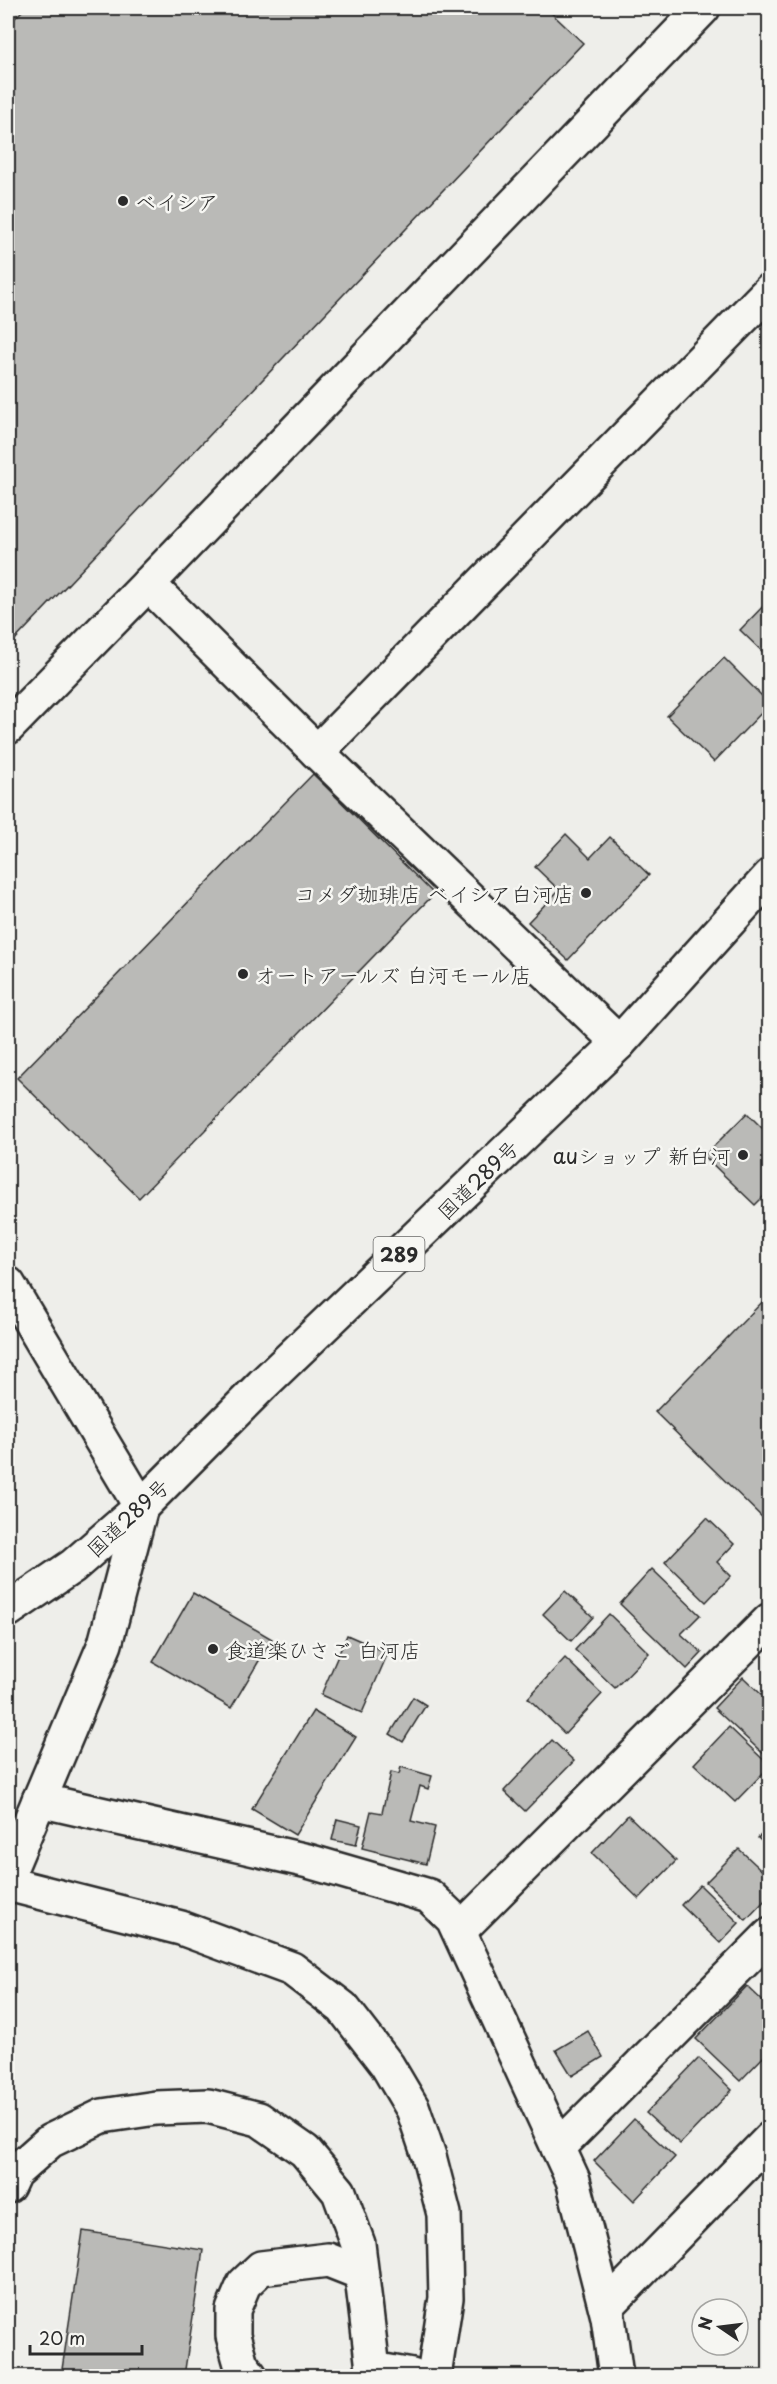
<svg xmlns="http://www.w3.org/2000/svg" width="777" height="2384" font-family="'Playpen Sans','Klee One',sans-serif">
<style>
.building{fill:#babab7;stroke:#2b2b2b;stroke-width:1.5}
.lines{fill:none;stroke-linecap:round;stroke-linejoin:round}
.minor-casing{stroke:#2b2b2b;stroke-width:38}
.highway-casing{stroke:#2b2b2b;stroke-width:38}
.minor{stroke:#f6f6f2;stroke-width:33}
.highway{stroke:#f6f6f2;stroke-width:33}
.poi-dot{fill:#2b2b2b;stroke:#f6f6f2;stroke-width:2}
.labels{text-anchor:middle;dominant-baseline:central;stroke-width:5;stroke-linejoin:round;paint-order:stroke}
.shield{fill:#f6f6f2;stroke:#686867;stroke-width:1.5}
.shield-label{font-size:20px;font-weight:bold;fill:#2b2b2b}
.poi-label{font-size:21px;fill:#2b2b2b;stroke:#f6f6f2;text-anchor:start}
.street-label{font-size:21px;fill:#2b2b2b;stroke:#f6f6f2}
</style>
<rect width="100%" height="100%" fill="#eeeeea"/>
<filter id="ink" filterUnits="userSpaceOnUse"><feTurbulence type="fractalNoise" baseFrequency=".0167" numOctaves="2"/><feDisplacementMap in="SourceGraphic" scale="12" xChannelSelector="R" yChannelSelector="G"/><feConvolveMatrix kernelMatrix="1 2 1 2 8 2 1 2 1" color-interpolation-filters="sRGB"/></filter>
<g filter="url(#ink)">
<!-- building -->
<g class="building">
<path d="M 25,8 L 546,8 L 583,43 L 8,647 L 8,25 Z"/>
<path d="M 770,599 L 770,659 L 740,630 Z"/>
<path d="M 724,658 L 770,704 L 714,762 L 667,716 Z"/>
<path d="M 313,774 L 434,894 L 139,1198 L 17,1078 Z"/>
<path d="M 566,834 L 590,858 L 610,837 L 649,875 L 568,960 L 528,922 L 559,890 L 535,867 Z"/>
<path d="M 747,1113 L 770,1136 L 770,1190 L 755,1205 L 704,1156 Z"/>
<path d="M 770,1294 L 770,1525 L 655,1412 Z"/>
<path d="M 707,1518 L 734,1544 L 717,1562 L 731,1576 L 706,1602 L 665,1562 Z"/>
<path d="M 652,1569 L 700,1615 L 681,1634 L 702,1653 L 687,1669 L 620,1604 Z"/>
<path d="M 565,1591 L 593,1617 L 571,1641 L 543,1614 Z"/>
<path d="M 193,1593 L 272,1639 L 231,1708 L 153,1662 Z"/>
<path d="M 609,1614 L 649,1653 L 615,1688 L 575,1650 Z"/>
<path d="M 347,1635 L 388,1653 L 362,1713 L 321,1695 Z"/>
<path d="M 565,1658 L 602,1694 L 565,1734 L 528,1698 Z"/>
<path d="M 743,1677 L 763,1696 L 770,1689 L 770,1760 L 714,1708 Z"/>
<path d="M 413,1697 L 426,1705 L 403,1742 L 390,1734 Z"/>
<path d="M 313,1711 L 356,1737 L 295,1835 L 252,1809 Z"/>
<path d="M 729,1727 L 770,1766 L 735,1802 L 694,1764 Z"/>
<path d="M 552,1740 L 574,1761 L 525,1811 L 504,1791 Z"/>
<path d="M 401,1767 L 432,1776 L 428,1789 L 420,1786 L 411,1821 L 435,1827 L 426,1864 L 362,1848 L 371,1811 L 382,1813 L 391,1772 L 399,1774 Z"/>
<path d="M 628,1815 L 676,1861 L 639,1899 L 592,1853 Z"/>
<path d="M 337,1819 L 361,1825 L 356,1845 L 332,1840 Z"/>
<path d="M 770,1826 L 770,1849 L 758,1838 Z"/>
<path d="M 739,1849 L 770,1878 L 770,1895 L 746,1920 L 706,1882 Z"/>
<path d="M 700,1885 L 739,1923 L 720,1943 L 681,1905 Z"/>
<path d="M 747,1986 L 770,2008 L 770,2050 L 740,2081 L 696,2039 Z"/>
<path d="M 588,2031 L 603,2057 L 572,2076 L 556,2050 Z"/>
<path d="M 699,2058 L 732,2090 L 680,2144 L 646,2113 Z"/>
<path d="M 634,2119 L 675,2157 L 634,2201 L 594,2161 Z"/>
<path d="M 83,2231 L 203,2250 L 184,2376 L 61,2376 Z"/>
</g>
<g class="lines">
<defs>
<g id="minor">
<path d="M 148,584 L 317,752 L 619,1043"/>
<path d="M 8,727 L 148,584 L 703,8"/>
<path d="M 317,752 L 770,290"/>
<path d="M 8,1284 L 141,1507 L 105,1644 L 8,1874"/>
<path d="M 39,1800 L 308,1861 L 429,1896 L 453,1919 L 573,2180 L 608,2317 L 616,2376"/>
<path d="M 8,1884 L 181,1928 L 292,1969 L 343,2008 L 387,2065 L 413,2109 L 429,2156 L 444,2214 L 446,2298 L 434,2376"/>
<path d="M 459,1931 L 770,1620"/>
<path d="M 558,2148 L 770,1935"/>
<path d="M 8,2186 L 14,2173 L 50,2141 L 102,2116 L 156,2108 L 208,2106 L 259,2119 L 305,2151 L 339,2192 L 358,2244 L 373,2369 L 412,2376"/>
<path d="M 606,2307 L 770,2139"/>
<path d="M 250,2376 L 241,2364 L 233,2336 L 233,2310 L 244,2284 L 261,2268 L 328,2260 L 361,2273"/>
</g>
<path id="highway" d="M 8,1610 L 73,1566 L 141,1507 L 262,1385 L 619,1043 L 770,876"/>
</defs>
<!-- minor casing -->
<use href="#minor" class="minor-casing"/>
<!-- highway casing -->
<use href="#highway" class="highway-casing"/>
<!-- minor -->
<use href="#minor" class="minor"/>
<!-- highway -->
<use href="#highway" class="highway"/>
</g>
</g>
<!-- markers -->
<g class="poi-dot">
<circle cx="123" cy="201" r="6"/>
<circle cx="586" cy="893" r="6"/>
<circle cx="243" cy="974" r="6"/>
<circle cx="743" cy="1155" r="6"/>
<circle cx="213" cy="1649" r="6"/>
</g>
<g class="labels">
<!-- shield labels -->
<rect class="shield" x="373.5" y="1237" width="51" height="34" rx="4.5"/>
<g class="shield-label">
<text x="399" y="1254">289</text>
</g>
<!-- poi labels -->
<g class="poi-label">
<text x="135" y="201">ベイシア</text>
<text x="574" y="893" text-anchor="end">コメダ珈琲店 ベイシア白河店</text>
<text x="255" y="974">オートアールズ 白河モール店</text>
<text x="731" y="1155" text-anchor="end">auショップ 新白河</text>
<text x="225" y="1649">食道楽ひさご 白河店</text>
</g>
<!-- street labels -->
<g class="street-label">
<text transform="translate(477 1179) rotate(-44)">国道289号</text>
<text transform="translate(127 1517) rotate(-43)">国道289号</text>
</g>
</g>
<!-- margin -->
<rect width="777" height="2384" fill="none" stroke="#f6f6f2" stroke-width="30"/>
<rect x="15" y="15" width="747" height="2354" fill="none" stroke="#2b2b2b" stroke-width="2" filter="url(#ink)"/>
<!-- north arrow -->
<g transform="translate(720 2327) rotate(284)"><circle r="28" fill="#f6f6f2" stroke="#a5a5a2" stroke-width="1.5"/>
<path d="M0-4.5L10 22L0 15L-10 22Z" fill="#2b2b2b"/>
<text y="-9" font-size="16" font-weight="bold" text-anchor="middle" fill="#2b2b2b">N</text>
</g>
<!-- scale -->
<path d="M30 2345v9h112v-9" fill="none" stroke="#2b2b2b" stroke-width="3"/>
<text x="39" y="2345" font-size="18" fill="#2b2b2b" stroke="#f6f6f2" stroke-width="4.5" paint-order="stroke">20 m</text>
</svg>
